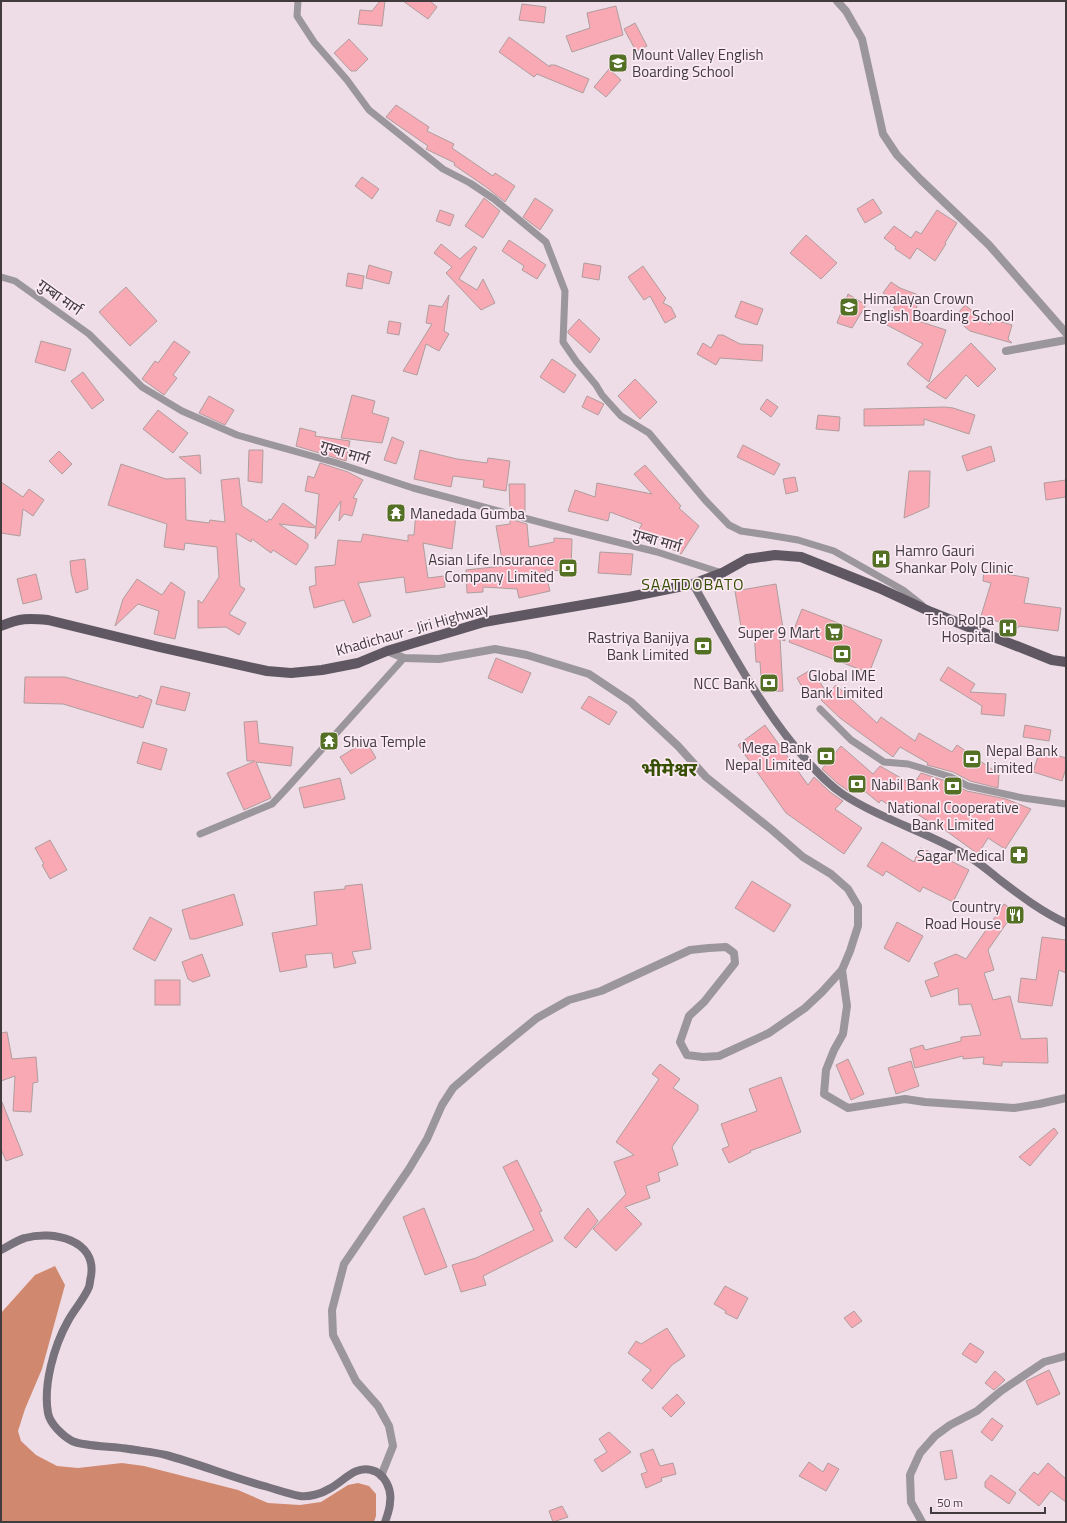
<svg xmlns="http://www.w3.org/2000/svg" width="1067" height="1523" font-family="'Titillium Web','Noto Sans Devanagari',sans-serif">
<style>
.forest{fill:#d0896f}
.building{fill:#f9a9b3;stroke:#af9d9e}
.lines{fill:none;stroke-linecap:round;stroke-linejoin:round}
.lane{stroke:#9a969c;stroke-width:7}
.street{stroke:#9a969c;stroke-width:8}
.secondary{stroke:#77727b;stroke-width:8}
.primary{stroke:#5f5863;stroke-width:10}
.labels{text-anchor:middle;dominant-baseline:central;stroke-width:3.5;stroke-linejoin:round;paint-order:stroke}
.poi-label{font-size:15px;fill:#413b3e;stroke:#fbeaf4;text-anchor:end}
.street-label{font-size:15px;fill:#413b3e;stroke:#fbeaf4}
.neighbourhood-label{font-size:16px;letter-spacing:1px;fill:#364f03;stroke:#fbeaf4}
.district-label{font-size:19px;font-weight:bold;fill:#364f03;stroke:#fbeaf4}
</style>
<rect width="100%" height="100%" fill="#eedde6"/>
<!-- forest -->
<path class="forest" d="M 55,1266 L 65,1285 L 42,1369 L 25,1409 L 18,1431 L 21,1441 L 36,1455 L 57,1466 L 78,1468 L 122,1463 L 144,1466 L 238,1490 L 268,1503 L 300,1505 L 321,1502 L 348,1485 L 358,1483 L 369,1486 L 376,1494 L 376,1516 L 374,1522 L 1,1522 L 1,1313 L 35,1275 Z"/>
<!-- building -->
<g class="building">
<path d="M 380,1 L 385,1 L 382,26 L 358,24 L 360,10 L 372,11 Z"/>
<path d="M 403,1 L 430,1 L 437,7 L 428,19 Z"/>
<path d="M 522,4 L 546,7 L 544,23 L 519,20 Z"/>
<path d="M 616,6 L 623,35 L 572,52 L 566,36 L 590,28 L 587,13 Z"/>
<path d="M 635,23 L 647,46 L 636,51 L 624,29 Z"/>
<path d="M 509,37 L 550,67 L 550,65 L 555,65 L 589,79 L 583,93 L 537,74 L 534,77 L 499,52 Z"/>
<path d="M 349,39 L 368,59 L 356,71 L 351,71 L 334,53 Z"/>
<path d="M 609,69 L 621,80 L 606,97 L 594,87 Z"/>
<path d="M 396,105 L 429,127 L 427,131 L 454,144 L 452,148 L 493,176 L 495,173 L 515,186 L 505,202 L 486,187 L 454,165 L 455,163 L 428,150 L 426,149 L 428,146 L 386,117 Z"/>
<path d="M 362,177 L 379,189 L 372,199 L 355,186 Z"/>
<path d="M 484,198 L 500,211 L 483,238 L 465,226 Z"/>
<path d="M 535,198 L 553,210 L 540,230 L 523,217 Z"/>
<path d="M 873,199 L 882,213 L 865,223 L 857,209 Z"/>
<path d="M 440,210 L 454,215 L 450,226 L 436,221 Z"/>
<path d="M 937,210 L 957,223 L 945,243 L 946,244 L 935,261 L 917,248 L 910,259 L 895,249 L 896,247 L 884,238 L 894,226 L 911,238 L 916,231 L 921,234 Z"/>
<path d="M 806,235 L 837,263 L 821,279 L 790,253 Z"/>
<path d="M 509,240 L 546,265 L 537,279 L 522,270 L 524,266 L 502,251 Z"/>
<path d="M 441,244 L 460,259 L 474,246 L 477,248 L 459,279 L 477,290 L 483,279 L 495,303 L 481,310 L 446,273 L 452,267 L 434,253 Z"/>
<path d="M 584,263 L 601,266 L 599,280 L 582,277 Z"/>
<path d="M 369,265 L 392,272 L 389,284 L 366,278 Z"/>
<path d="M 643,266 L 664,296 L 666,298 L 663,303 L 671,307 L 676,317 L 665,323 L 650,296 L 644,300 L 628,277 Z"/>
<path d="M 348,273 L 364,276 L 362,289 L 346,286 Z"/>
<path d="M 891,282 L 900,288 L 921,296 L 912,319 L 946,330 L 929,382 L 907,364 L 923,344 L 885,324 L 897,302 L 883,293 Z"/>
<path d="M 126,287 L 157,321 L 130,346 L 99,312 Z"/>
<path d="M 848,294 L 866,305 L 852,328 L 837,323 Z"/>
<path d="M 449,295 L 444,331 L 449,334 L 439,351 L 426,344 L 417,375 L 403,371 L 432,324 L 426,323 L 429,305 L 442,307 Z"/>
<path d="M 741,301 L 763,309 L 757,325 L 735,317 Z"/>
<path d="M 965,305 L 990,325 L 992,319 L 1012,325 L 1008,339 L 1012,343 L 970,331 L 954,318 Z"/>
<path d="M 579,319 L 600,339 L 590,353 L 568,333 L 568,331 Z"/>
<path d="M 389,321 L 401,323 L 399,335 L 387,333 Z"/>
<path d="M 718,335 L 723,335 L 740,344 L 763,345 L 762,361 L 720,358 L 716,365 L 697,354 L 703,343 L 711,348 Z"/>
<path d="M 41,341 L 71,349 L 65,371 L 35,362 Z"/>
<path d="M 174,341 L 190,352 L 173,375 L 177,378 L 164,395 L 142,379 L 155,361 L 158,363 Z"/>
<path d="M 971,343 L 996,369 L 978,387 L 966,375 L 946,399 L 926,387 Z"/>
<path d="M 552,359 L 576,375 L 564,393 L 540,377 Z"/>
<path d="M 83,372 L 104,400 L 92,409 L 71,381 Z"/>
<path d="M 635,379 L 657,402 L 640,419 L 618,396 Z"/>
<path d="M 352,395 L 375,401 L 372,413 L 389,418 L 382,443 L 341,438 Z"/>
<path d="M 209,396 L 234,410 L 225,425 L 199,413 Z"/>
<path d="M 587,396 L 604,404 L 598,415 L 582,407 Z"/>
<path d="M 767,399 L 778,407 L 771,417 L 760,409 Z"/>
<path d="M 945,407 L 953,408 L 975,415 L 969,434 L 924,419 L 924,425 L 864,426 L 864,409 Z"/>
<path d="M 158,410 L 188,433 L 173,453 L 143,429 Z"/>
<path d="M 818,415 L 840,417 L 839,431 L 816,429 Z"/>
<path d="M 300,428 L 316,432 L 315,436 L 350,441 L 346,461 L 296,446 Z"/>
<path d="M 392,437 L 404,442 L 396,464 L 384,460 Z"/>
<path d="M 743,445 L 780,464 L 774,475 L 737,457 Z"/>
<path d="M 991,446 L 995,461 L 967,471 L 962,456 Z"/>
<path d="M 249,450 L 263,450 L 262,483 L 248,481 Z"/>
<path d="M 420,450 L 457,459 L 487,463 L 488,458 L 510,461 L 506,491 L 483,487 L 484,480 L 453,476 L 451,487 L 414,479 Z"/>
<path d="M 59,451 L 72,464 L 62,474 L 49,461 Z"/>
<path d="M 200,455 L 201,474 L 179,457 Z"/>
<path d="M 320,463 L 348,472 L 363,480 L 353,498 L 357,499 L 352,516 L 344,514 L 339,521 L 341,501 L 315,539 L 316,528 L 279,524 L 308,544 L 308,548 L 296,565 L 273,550 L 271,553 L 252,539 L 251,542 L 236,533 L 240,586 L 245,589 L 229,614 L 246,623 L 239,635 L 226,627 L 198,628 L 198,600 L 202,603 L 219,577 L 217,547 L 185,543 L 184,550 L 164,547 L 167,524 L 108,505 L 121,464 L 166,479 L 185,478 L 186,520 L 209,523 L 210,520 L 225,522 L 221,480 L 239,478 L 242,506 L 267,522 L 269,519 L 271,520 L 283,503 L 316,527 L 319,494 L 305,491 L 308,476 L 314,478 Z"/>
<path d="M 645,465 L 681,506 L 679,508 L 699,526 L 681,554 L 661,543 L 662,540 L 637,533 L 642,524 L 610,512 L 608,521 L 568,511 L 575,490 L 595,497 L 597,483 L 652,494 L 634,474 Z"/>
<path d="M 909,471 L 930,471 L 929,507 L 904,518 Z"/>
<path d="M 795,477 L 798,491 L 786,494 L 783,479 Z"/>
<path d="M 1066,480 L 1066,497 L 1046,500 L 1044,483 Z"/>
<path d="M 1,482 L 23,497 L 29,489 L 44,500 L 33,516 L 23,509 L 20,536 L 1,533 Z"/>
<path d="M 509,484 L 525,484 L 525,513 L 510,509 Z"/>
<path d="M 416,512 L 456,517 L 452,549 L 423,543 L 428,578 L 444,576 L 445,587 L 406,593 L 404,577 L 358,583 L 371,616 L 353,623 L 344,600 L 314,608 L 309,587 L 316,585 L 315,567 L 335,565 L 338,540 L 361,542 L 363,534 L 408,541 L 408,535 L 414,535 Z"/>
<path d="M 510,519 L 527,524 L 529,547 L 554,542 L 554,538 L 572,539 L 571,571 L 545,570 L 550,591 L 519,598 L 517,589 L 483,587 L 483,592 L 467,593 L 466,570 L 503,566 L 496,526 L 510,524 Z"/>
<path d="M 600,552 L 633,554 L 631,575 L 598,573 Z"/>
<path d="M 85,559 L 88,589 L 76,593 L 71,573 L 70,561 Z"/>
<path d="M 984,570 L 1029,578 L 1024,603 L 1061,608 L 1058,631 L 1019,626 L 1018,628 L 981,616 L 991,583 L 983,581 Z"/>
<path d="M 36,574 L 42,599 L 23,604 L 17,579 Z"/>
<path d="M 137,579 L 162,595 L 171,582 L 185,592 L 175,639 L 154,634 L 159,611 L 138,604 L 115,626 L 123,599 Z"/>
<path d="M 776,584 L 785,641 L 780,639 L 783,691 L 762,692 L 760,662 L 756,662 L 754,631 L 742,633 L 735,591 Z"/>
<path d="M 802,609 L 882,640 L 869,673 L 789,642 Z"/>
<path d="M 496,658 L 531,673 L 522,693 L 488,678 Z"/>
<path d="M 948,667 L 975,684 L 970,692 L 1006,694 L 1004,716 L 981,714 L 982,706 L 940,680 Z"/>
<path d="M 812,669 L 826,692 L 814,699 L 806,694 L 797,678 Z"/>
<path d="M 25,677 L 65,677 L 138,698 L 139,695 L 152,700 L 143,728 L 63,704 L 24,703 Z"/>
<path d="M 836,685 L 877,723 L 881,717 L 915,741 L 919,733 L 952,752 L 957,745 L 999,774 L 998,788 L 970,781 L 953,772 L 927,765 L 928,763 L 900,747 L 893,757 L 840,718 L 821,700 Z"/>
<path d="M 161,686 L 190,693 L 185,711 L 156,704 Z"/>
<path d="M 589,696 L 617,712 L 609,725 L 581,708 Z"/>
<path d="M 257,721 L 259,743 L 293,747 L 291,766 L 256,762 L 271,798 L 244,810 L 227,773 L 255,761 L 247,761 L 244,722 Z"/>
<path d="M 765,725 L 808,785 L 814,777 L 830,792 L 843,801 L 835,809 L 862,828 L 844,854 L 786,813 L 738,745 Z"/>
<path d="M 1025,725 L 1051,730 L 1049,741 L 1023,737 Z"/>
<path d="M 366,741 L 376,758 L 351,774 L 340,757 Z"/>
<path d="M 143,742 L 167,749 L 161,770 L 137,763 Z"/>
<path d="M 841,746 L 873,774 L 880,766 L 913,785 L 921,773 L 949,782 L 967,791 L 1006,799 L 1031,809 L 1005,849 L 988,838 L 978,854 L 938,825 L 937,827 L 908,808 L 904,815 L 881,800 L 879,803 L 856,784 L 850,792 L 837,783 L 822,769 Z"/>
<path d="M 1040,750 L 1066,758 L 1066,768 L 1062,781 L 1033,772 Z"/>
<path d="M 340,778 L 345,799 L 304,808 L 299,788 Z"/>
<path d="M 50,840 L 67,870 L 50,879 L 42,865 L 44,864 L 35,848 Z"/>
<path d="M 882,842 L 914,862 L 920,848 L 941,856 L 969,870 L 953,902 L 923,887 L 920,892 L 886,871 L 883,876 L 867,866 Z"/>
<path d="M 752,881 L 791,905 L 774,932 L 735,908 Z"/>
<path d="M 362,884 L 371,949 L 352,952 L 356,963 L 334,968 L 332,953 L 305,955 L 307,967 L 280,972 L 272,933 L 317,925 L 314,892 L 345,889 L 345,886 Z"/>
<path d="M 234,894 L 243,925 L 195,939 L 190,939 L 182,910 Z"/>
<path d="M 1004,904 L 1015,911 L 988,950 L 994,970 L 984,973 L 993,1000 L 1010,996 L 1021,1039 L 1047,1038 L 1048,1063 L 1002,1062 L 1002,1066 L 983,1064 L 984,1057 L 963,1059 L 963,1056 L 915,1068 L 910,1049 L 923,1045 L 925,1050 L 961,1041 L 961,1037 L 981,1035 L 971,1004 L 959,1005 L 958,988 L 931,997 L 925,981 L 939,976 L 934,963 L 956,954 L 966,959 Z"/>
<path d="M 150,917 L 172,929 L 155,961 L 133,949 Z"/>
<path d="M 897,922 L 923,936 L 909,962 L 884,948 Z"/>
<path d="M 1042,937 L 1066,940 L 1066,973 L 1059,970 L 1052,1006 L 1018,1002 L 1021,978 L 1036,980 Z"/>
<path d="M 202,954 L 210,976 L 193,982 L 188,979 L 182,962 Z"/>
<rect x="155" y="980" width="25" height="25"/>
<path d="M 7,1032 L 12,1059 L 36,1057 L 38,1082 L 33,1083 L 31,1112 L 13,1111 L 15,1076 L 1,1081 L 1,1033 Z"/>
<path d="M 848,1059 L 864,1094 L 851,1100 L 836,1065 Z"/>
<path d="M 911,1061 L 919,1086 L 896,1094 L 888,1068 Z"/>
<path d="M 660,1064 L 680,1079 L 673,1088 L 698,1105 L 698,1110 L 672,1147 L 678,1165 L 658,1173 L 660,1181 L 646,1186 L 650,1198 L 625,1207 L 642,1224 L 616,1251 L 593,1229 L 626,1194 L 614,1162 L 634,1155 L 616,1142 L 659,1079 L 652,1074 Z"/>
<path d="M 781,1077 L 801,1132 L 750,1151 L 751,1152 L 729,1163 L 722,1149 L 729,1146 L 721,1124 L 757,1111 L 749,1089 Z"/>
<path d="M 2,1102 L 23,1155 L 6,1161 L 1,1149 Z"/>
<path d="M 1054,1128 L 1058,1133 L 1030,1166 L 1019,1157 Z"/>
<path d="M 517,1160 L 542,1211 L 539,1212 L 553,1241 L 483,1276 L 486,1285 L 461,1292 L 452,1265 L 476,1258 L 534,1230 L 503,1167 Z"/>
<path d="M 424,1208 L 447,1267 L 425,1275 L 403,1217 Z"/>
<path d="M 588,1208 L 598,1221 L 576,1248 L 564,1238 Z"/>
<path d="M 725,1286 L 748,1298 L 737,1319 L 725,1313 L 726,1311 L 714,1304 Z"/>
<path d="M 854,1311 L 862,1321 L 852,1328 L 844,1318 Z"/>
<path d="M 667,1328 L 685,1356 L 672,1365 L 652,1389 L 642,1380 L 651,1370 L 628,1353 L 636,1341 L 641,1344 Z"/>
<path d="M 970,1343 L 984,1352 L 976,1363 L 962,1354 Z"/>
<path d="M 1049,1370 L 1060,1394 L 1037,1405 L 1026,1381 Z"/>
<path d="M 995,1371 L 1005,1380 L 994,1390 L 985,1383 Z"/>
<path d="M 677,1394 L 685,1403 L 671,1417 L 662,1408 Z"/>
<path d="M 992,1418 L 1003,1426 L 992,1441 L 981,1432 Z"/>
<path d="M 609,1432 L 631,1452 L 602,1472 L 594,1460 L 607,1452 L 599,1439 Z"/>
<path d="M 653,1449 L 660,1466 L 673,1463 L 676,1474 L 661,1478 L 662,1481 L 646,1488 L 641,1474 L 647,1472 L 640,1454 Z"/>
<path d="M 952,1450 L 957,1478 L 945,1480 L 940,1452 Z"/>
<path d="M 809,1462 L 823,1472 L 828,1463 L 839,1469 L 826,1491 L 799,1476 Z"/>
<path d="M 1048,1463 L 1066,1479 L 1066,1502 L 1051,1491 L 1039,1506 L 1019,1490 L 1034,1472 L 1038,1475 Z"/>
<path d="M 991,1475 L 1016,1493 L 1009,1504 L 985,1487 L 985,1482 Z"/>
<path d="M 562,1506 L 568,1517 L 553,1522 L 549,1511 Z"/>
</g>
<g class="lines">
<!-- lane -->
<g class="lane">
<path d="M 298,1 L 297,16 L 314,42 L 347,80 L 369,110 L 443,169 L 470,183 L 494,199 L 546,242 L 565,291 L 563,342 L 576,361 L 596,385 L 602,395 L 621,416 L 649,433 L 705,500 L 729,525 L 741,531 L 768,535 L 798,540 L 834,551 L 903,590 L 922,605"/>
<path d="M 1,277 L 15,281 L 89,334 L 142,387 L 182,411 L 237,435 L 337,463 L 413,488 L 573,531 L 657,552 L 722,573"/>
<path d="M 820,709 L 851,740 L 884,762 L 908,764 L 951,777 L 968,786 L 1023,798 L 1066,804"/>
<path d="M 200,834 L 272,804 L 287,788 L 404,658"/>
</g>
<!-- street -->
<g class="street">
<path d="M 837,1 L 846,11 L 862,39 L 883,134 L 897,155 L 921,180 L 989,245 L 1066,333"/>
<path d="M 1006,351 L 1066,340"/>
<path d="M 842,970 L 847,1006 L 843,1034 L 834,1050 L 826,1070 L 824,1094 L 848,1108 L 905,1099 L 925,1102 L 1014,1108 L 1039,1104 L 1066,1098"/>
<path d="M 381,1476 L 393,1446 L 389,1426 L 378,1406 L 356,1381 L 333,1335 L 332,1310 L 344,1264 L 409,1169 L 427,1139 L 442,1105 L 453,1088 L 483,1062 L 537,1018 L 569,1000 L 601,991 L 690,950 L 709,948 L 726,947 L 734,953 L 735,963 L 704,1002 L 689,1016 L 680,1042 L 687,1055 L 703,1057 L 719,1056 L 769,1033 L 805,1008 L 822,992 L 842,970 L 850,951 L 858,926 L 858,906 L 848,889 L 831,874 L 803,857 L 772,830 L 706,777 L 678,746 L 631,702 L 589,674 L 527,655 L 495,649 L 439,659 L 404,658 L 387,651"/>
<path d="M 922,1522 L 911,1502 L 910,1475 L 920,1453 L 935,1436 L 950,1425 L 977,1411 L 1001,1391 L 1044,1362 L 1066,1356"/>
</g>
<!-- secondary -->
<g class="secondary">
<path d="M 693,584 C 728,645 761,710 808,762 C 819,774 830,786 844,795 C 884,821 931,833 971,858 C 981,864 991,873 1000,880 C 1021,896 1042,912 1066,923"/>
<path d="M 1,1250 C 9,1246 17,1240 25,1238 C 53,1230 97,1240 91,1276 C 90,1280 90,1284 89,1287 C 84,1299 74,1310 68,1321 C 54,1346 43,1385 48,1413 C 50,1424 63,1436 72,1441 C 86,1447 113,1446 129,1449 C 141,1451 154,1452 166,1455 C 199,1464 231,1477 264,1486 C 275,1489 288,1494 300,1496 C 309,1497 321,1494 329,1489 C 342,1483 355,1465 371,1470 C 385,1473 392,1490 390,1502 C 390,1509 387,1516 385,1522"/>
</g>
<!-- primary -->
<path class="primary" d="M 1,626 C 20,618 28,618 48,620 L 159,647 L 267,671 L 291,673 L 322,670 L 358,663 L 387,651 L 484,622 L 629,597 L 693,584 L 722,573 L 747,559 L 775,555 L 801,557 L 879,588 L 931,612 L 1052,660 L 1066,662"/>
</g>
<!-- icons -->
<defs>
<symbol id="school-square" viewBox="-11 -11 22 22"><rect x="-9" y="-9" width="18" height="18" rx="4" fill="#537024" stroke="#fbeaf4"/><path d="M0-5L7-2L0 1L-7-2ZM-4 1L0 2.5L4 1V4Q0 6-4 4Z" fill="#fff"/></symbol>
<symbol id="temple-square" viewBox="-11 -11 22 22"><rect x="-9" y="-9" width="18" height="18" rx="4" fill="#537024" stroke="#fbeaf4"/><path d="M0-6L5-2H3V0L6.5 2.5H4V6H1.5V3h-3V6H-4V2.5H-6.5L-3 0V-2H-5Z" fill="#fff"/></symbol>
<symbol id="hospital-square" viewBox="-11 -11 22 22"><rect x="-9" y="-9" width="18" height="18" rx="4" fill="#537024" stroke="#fbeaf4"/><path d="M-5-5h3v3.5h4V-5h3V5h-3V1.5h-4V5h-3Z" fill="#fff"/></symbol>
<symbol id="bank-square" viewBox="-11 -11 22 22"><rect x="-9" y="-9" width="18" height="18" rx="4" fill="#537024" stroke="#fbeaf4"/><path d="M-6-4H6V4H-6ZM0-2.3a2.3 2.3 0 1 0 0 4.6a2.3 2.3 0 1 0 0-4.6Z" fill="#fff"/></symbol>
<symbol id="supermarket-square" viewBox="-11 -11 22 22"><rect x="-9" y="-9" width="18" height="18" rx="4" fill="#537024" stroke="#fbeaf4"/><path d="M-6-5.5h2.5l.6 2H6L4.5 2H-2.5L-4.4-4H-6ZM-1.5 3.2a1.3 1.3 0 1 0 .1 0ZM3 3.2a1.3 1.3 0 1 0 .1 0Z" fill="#fff"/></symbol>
<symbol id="pharmacy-square" viewBox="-11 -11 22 22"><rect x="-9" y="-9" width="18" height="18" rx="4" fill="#537024" stroke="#fbeaf4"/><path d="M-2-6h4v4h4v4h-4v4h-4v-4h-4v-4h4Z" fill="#fff"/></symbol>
<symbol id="restaurant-square" viewBox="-11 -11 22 22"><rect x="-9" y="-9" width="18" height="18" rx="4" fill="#537024" stroke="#fbeaf4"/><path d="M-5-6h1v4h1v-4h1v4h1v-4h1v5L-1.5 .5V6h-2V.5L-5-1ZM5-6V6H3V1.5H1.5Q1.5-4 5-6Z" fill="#fff"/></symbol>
</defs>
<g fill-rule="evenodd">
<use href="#school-square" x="607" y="52" width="22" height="22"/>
<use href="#school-square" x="838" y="296" width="22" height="22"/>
<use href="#temple-square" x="385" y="502" width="22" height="22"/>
<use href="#hospital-square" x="870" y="548" width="22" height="22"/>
<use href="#bank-square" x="557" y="557" width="22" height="22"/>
<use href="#hospital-square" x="997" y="617" width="22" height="22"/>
<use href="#supermarket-square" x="823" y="621" width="22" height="22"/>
<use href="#bank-square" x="692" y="635" width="22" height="22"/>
<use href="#bank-square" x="831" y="643" width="22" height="22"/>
<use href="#bank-square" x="758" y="672" width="22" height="22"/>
<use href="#temple-square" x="318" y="730" width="22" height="22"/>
<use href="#bank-square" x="815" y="745" width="22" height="22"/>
<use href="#bank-square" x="961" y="748" width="22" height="22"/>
<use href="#bank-square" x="846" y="773" width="22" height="22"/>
<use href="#bank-square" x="942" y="775" width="22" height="22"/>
<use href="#pharmacy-square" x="1008" y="844" width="22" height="22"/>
<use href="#restaurant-square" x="1004" y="904" width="22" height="22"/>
</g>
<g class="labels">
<!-- poi labels -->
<g class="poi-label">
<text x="632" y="54" text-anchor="start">Mount Valley English<tspan x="632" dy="17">Boarding School</tspan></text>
<text x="863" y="298" text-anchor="start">Himalayan Crown<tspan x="863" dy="17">English Boarding School</tspan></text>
<text x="410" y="513" text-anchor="start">Manedada Gumba</text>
<text x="895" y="550" text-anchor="start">Hamro Gauri<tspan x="895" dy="17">Shankar Poly Clinic</tspan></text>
<text x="554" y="559">Asian Life Insurance<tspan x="554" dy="17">Company Limited</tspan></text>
<text x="994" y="619">Tsho Rolpa<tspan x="994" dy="17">Hospital</tspan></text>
<text x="820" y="632">Super 9 Mart</text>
<text x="689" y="637">Rastriya Banijya<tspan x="689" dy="17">Bank Limited</tspan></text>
<text x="842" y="675" text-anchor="middle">Global IME<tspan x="842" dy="17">Bank Limited</tspan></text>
<text x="755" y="683">NCC Bank</text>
<text x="343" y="741" text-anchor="start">Shiva Temple</text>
<text x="812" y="747">Mega Bank<tspan x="812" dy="17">Nepal Limited</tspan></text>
<text x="986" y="750" text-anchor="start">Nepal Bank<tspan x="986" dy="17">Limited</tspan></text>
<text x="871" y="784" text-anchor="start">Nabil Bank</text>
<text x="953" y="807" text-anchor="middle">National Cooperative<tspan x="953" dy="17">Bank Limited</tspan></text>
<text x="1005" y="855">Sagar Medical</text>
<text x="1001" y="906">Country<tspan x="1001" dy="17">Road House</tspan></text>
</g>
<!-- street labels -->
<g class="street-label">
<text transform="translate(60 297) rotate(35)">गुम्बा मार्ग</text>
<text transform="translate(345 452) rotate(17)">गुम्बा मार्ग</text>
<text transform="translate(657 540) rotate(16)">गुम्बा मार्ग</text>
<text transform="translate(412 629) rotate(-16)">Khadichaur - Jiri Highway</text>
</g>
<!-- neighbourhood labels -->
<g class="neighbourhood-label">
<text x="693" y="584">SAATDOBATO</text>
</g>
<!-- district labels -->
<g class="district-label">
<text x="669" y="768">भीमेश्वर</text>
</g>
</g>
<!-- border -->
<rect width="1067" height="1523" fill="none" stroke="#413b3e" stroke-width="4"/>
<!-- scale -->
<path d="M931 1507v6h114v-6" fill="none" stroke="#413b3e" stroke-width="2"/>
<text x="937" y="1507" font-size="12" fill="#413b3e" stroke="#fbeaf4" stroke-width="3" paint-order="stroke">50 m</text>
</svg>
